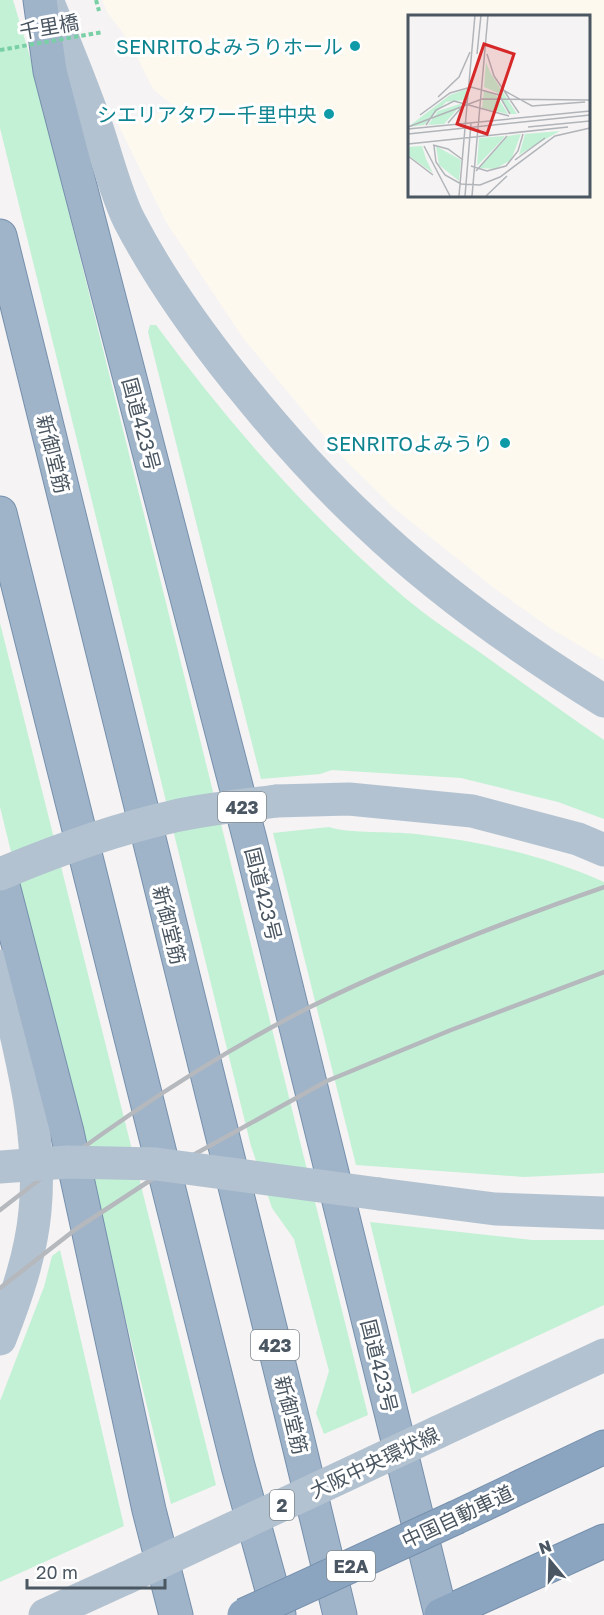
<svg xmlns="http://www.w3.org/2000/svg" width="604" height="1615" font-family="'Golos Text','Noto Sans JP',sans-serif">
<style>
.commercial{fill:#fdf9ef;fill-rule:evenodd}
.green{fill:#c3f1d5}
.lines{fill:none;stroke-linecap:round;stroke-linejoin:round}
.trunk-casing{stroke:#7690ad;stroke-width:35}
.motorway-casing{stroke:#7690ad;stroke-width:35}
.path{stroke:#7ad0a6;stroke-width:4;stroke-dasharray:4.5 3;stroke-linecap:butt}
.primary{stroke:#b3c2d1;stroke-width:33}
.trunk{stroke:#9fb4c9;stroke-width:33}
.motorway{stroke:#8ba5c1;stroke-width:33}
.rail{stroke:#b5b8bd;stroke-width:4.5}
.motorway-bridge-casing{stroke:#7690ad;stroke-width:35;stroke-linecap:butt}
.path-bridge{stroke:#7ad0a6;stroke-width:4;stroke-dasharray:4.5 3;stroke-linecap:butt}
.primary-bridge{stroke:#b3c2d1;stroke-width:33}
.motorway-bridge{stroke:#8ba5c1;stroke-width:33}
.culture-dot{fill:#0f9aa8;stroke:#fff;stroke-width:2}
.labels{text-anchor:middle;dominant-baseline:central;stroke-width:6;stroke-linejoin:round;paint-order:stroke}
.shield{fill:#fff;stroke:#808990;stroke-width:1.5}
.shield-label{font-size:18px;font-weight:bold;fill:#4a5661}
.street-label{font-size:20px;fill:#4a5661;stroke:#fff}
.culture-label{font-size:20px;fill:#0d838f;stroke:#fff;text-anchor:end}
.inset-road{fill:none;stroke:#b1b4b9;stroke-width:1.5}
.view{fill:#d62828;fill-opacity:0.15;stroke:#d62828;stroke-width:3}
.inset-edge{fill:none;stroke:#4a5661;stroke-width:3}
</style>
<rect width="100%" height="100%" fill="#f5f3f3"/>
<!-- commercial -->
<path class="commercial" d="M 102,0 L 604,0 L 604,660 L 550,628 L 498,591 L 395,509 L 339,454 L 243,338 L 166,222 L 118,124 L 176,108 L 153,89 L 129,41 L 107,12 ZM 409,16 L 588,16 L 588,195 L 409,195 Z"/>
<!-- green -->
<g class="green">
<path d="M 0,0 L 13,0 L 31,60 L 368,1415 L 324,1434 L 316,1413 L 329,1371 L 294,1239 L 272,1208 L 251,1146 L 0,128 Z"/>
<path d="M 150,325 L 156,325 C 229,424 310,517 404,597 C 429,618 458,637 485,656 C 524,684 564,713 604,740 L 604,819 L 558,802 L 461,778 L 332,770 L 320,774 L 261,779 L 148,332 Z"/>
<path d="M 0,623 L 216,1485 L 171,1504 L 0,807 Z"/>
<path d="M 329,827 C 351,834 391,831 416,834 C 480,841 546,856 604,882 L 604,1173 L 524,1177 L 356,1165 L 273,833 Z"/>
<path d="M 370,1222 L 532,1240 L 604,1240 L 604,1305 L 412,1394 Z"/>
<path d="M 60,1250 L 124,1526 L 0,1582 L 0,1401 L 44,1287 L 52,1256 Z"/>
</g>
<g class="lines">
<defs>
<g id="trunk">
<path d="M 40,0 L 50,71 L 250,840 L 441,1615"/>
<path d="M 0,236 L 296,1433 L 340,1615"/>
<path d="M 0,513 L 238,1466 L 279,1615"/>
<path d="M 0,874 L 67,1132 L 149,1510 L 176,1615"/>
</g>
<g id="motorway">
<path d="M 457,1517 L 604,1447"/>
<path d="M 441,1615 L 604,1541"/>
</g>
</defs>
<!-- trunk casing -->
<use href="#trunk" class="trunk-casing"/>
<!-- motorway casing -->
<use href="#motorway" class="motorway-casing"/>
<!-- path -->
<path class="path" d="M 96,0 L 99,11"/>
<!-- primary -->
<g class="primary">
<path d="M 47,0 C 64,41 81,82 96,125 C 106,154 116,194 129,220 C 159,278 197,331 237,381 C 278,432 320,480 368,524 C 438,591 522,650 604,701"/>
<path d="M 276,801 L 349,799 L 472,811 L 578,839 L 604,850"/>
<path d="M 0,966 C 18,1044 43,1130 35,1211 C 31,1255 16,1298 0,1339"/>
<path d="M 379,1194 L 495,1209 L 604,1213"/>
<path d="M 438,1432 L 604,1355"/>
<path d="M 45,1615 L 126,1578"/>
</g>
<!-- trunk -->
<use href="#trunk" class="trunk"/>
<!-- motorway -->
<use href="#motorway" class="motorway"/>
<!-- rail -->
<g class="rail">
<path d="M 0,1210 C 97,1134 200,1063 310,1007 C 405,960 504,922 604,887"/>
<path d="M 0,1288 L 76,1229 L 166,1170 L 327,1081 L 451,1030 L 604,972"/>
</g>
<defs>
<path id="motorway-bridge" d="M 244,1615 L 457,1517"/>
</defs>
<!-- motorway-bridge casing -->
<use href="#motorway-bridge" class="motorway-bridge-casing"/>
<!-- path-bridge -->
<path class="path-bridge" d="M 0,50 L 103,32"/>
<!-- primary-bridge -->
<g class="primary-bridge">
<path d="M 0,874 C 55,851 112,830 171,817 C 205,809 241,806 276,801"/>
<path d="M 0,1167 L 68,1162 L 156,1164 L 379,1194"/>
<path d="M 126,1578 L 438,1432"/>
</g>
<!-- motorway-bridge -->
<use href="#motorway-bridge" class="motorway-bridge"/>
</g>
<!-- markers -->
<g class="culture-dot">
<circle cx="355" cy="46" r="6"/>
<circle cx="329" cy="114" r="6"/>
<circle cx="505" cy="443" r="6"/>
</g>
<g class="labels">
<!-- shield labels -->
<g class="shield">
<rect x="218" y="792" width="48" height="30" rx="4.5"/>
<rect x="251" y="1330" width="48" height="30" rx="4.5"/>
<rect x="270" y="1490" width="24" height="30" rx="4.5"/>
<rect x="327" y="1551" width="48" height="30" rx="4.5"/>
</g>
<g class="shield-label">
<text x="242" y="807">423</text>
<text x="275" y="1345">423</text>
<text x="282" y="1505">2</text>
<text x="351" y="1566">E2A</text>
</g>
<!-- street labels -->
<g class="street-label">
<text transform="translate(49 26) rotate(-10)">千里橋</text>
<text transform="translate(142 424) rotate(75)">国道423号</text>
<text transform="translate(54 454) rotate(76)">新御堂筋</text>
<text transform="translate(264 894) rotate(76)">国道423号</text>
<text transform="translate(170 925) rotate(76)">新御堂筋</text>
<text transform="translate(380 1366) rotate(76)">国道423号</text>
<text transform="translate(292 1415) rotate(76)">新御堂筋</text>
<text transform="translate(374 1462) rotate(-25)">大阪中央環状線</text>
<text transform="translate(457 1516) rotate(-25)">中国自動車道</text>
</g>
<!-- culture labels -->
<g class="culture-label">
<text x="343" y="46">SENRITOよみうりホール</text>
<text x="317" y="114">シエリアタワー千里中央</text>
<text x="493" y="443">SENRITOよみうり</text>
</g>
</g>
<!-- overview -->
<g transform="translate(408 15)">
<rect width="182" height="182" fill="#f5f3f3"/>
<path d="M 78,47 L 82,57 L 109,99 L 103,99 L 90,78 L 76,72 ZM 59,74 L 56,85 L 38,87 L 16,110 L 0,112 L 42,80 ZM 76,75 L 89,81 L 100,99 L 74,93 ZM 55,88 L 36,109 L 20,110 L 30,96 ZM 152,116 L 143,121 L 111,140 L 117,119 ZM 113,119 L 103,145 L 87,154 L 71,153 L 100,121 ZM 97,121 L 92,127 L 69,151 L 71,123 ZM 14,131 L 18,144 L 25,158 L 0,140 L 0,132 ZM 28,131 L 53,145 L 51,166 L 31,150 Z" fill="#c3f1d5"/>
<path class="inset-road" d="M 69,39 L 73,0M 79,39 L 86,61 L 111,98M 95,75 L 124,91 L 177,87M 30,82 L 51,62 L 62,37M 12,100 L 42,78 L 63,72 L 91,80 L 102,99M 40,108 L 59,86M 18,110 L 28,95 L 46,86 L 101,101M 0,112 L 74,84 L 182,85M 120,112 L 182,106M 0,114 L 182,96M 0,119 L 182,100M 0,129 L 160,112M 25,130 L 40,134 L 55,145M 16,131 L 42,181M 26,131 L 28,147 L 37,160 L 53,169 L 72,170 L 92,162 L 147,121 L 182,113M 0,141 L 25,160M 107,145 L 137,123M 63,151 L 79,156 L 98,151 L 110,136 L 115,119M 68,156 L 99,121M 51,181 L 67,0M 57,181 L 63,108M 64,181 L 80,0M 78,181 L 99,161"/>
<path class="view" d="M 76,29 L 106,39 L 79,119 L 49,109 Z"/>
<rect width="182" height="182" class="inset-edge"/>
</g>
<!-- north arrow -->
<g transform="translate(550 1561) rotate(341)" stroke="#ffffff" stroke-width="4.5" paint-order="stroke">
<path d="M0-4.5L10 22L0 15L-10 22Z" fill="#4a5661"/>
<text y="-9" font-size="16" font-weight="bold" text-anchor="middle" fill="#4a5661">N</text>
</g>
<!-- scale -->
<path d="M27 1579v9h138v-9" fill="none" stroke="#4a5661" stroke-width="3"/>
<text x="36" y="1579" font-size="18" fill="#4a5661" stroke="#ffffff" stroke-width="4.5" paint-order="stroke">20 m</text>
</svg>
